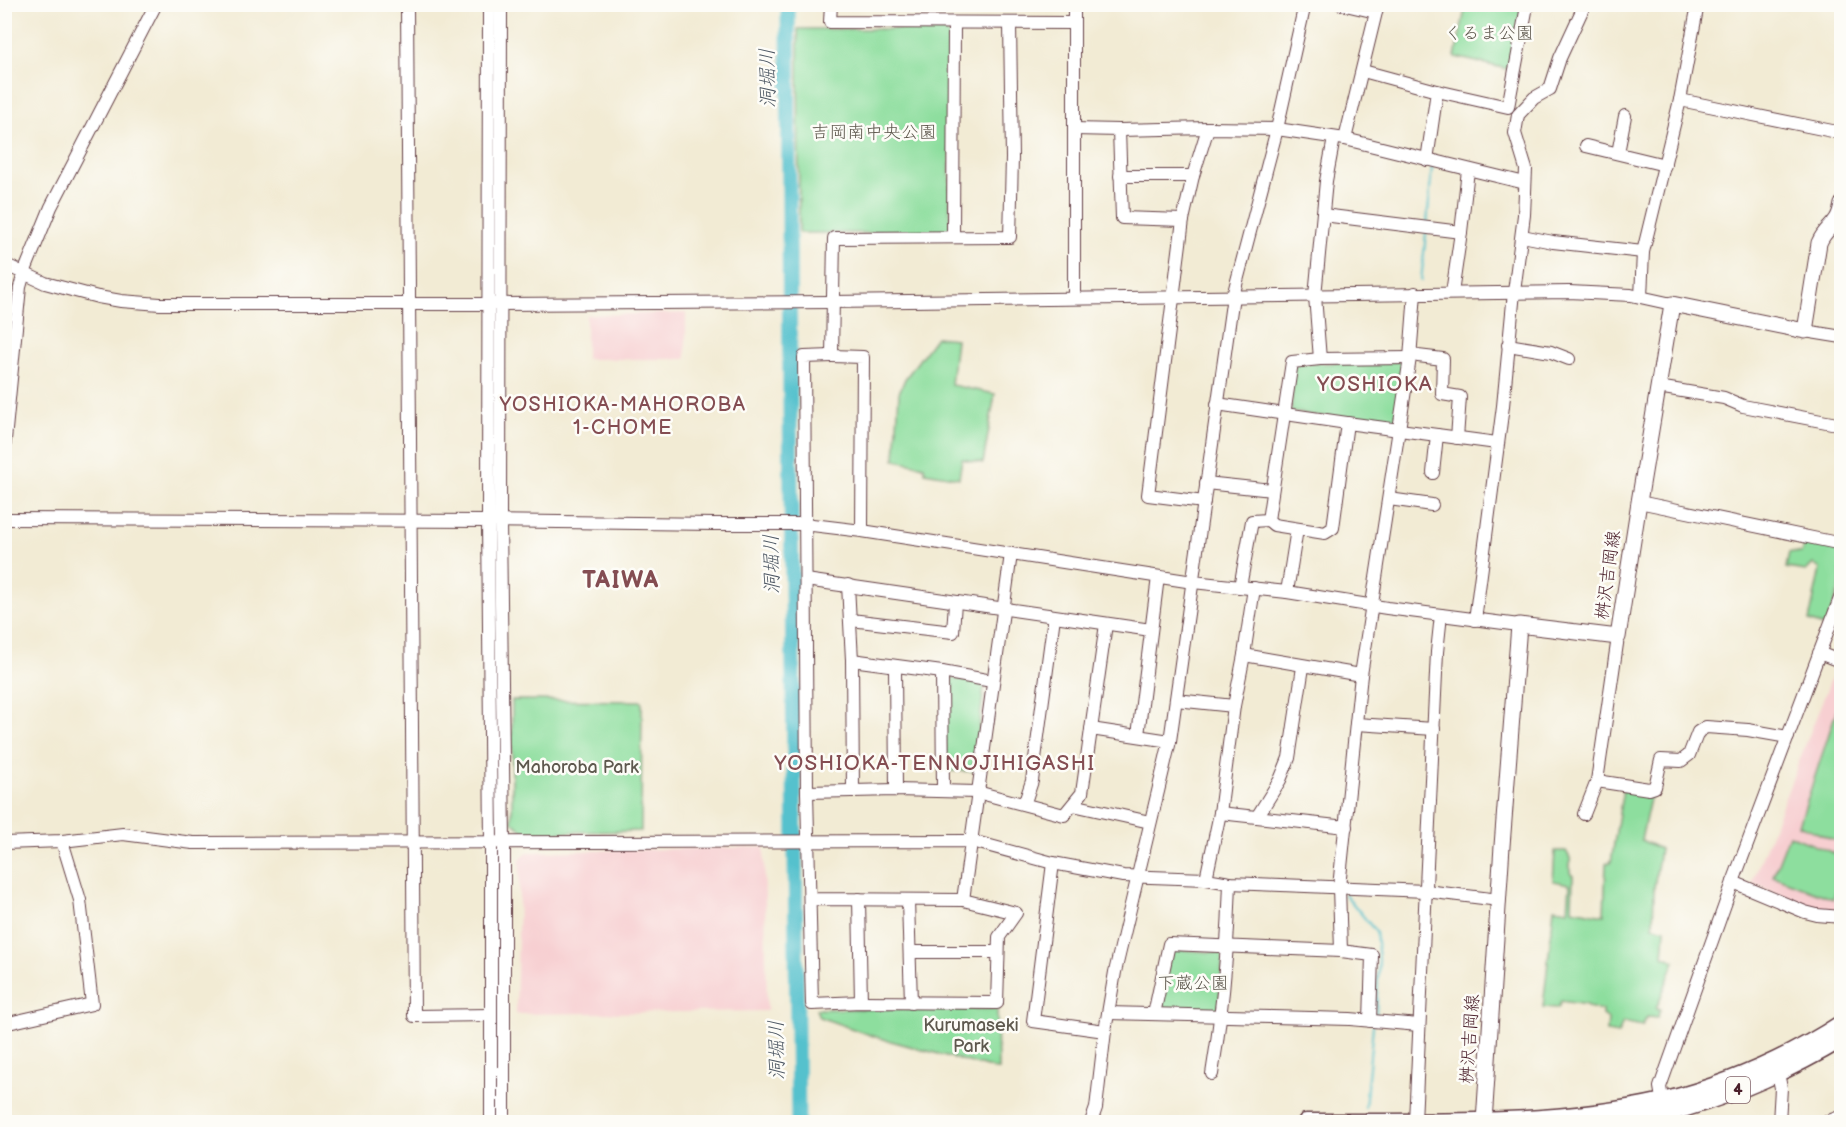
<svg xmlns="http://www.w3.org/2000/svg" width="1846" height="1127" font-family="'Balsamiq Sans','Klee One',sans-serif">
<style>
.built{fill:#f7cfd1}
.green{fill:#8dde9e;stroke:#6c7e64;stroke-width:1.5}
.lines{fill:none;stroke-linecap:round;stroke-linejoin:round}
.stream{stroke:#54c1cd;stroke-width:2}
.river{stroke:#54c1cd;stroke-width:15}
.minor-casing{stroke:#633e44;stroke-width:14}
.major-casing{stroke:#633e44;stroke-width:17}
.highway-casing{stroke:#633e44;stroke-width:19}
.minor{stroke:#fff;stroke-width:12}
.major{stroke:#fff;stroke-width:15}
.highway{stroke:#fff;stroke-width:16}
.labels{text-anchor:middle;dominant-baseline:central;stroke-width:5;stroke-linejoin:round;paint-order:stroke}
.shield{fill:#fdfcf7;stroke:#806168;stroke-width:1.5}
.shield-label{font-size:16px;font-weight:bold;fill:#4a1f2b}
.park-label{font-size:18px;fill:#5e584e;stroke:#fdfcf7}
.street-label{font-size:18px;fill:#4a1f2b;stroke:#fdfcf7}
.water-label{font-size:20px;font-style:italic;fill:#4e5864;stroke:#fdfcf7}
.neighbourhood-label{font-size:20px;letter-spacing:1.5px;fill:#844d52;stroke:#fdfcf7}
.quarter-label{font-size:21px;letter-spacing:1.5px;fill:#844d52;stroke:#fdfcf7}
.district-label{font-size:24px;font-weight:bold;letter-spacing:1.5px;fill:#844d52;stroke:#fdfcf7}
</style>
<rect width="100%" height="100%" fill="#fdfcf7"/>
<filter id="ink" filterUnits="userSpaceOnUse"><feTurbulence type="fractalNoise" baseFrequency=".0167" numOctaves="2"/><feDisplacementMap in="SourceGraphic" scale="12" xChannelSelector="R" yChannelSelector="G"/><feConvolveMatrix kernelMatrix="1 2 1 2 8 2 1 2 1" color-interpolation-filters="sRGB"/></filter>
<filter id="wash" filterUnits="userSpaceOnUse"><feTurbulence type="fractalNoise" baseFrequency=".008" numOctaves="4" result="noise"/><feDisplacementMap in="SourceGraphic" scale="24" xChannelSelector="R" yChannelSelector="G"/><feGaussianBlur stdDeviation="1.35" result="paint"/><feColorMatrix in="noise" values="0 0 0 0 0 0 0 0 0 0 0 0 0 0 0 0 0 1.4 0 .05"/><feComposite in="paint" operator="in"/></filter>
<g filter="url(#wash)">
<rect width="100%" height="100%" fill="#f2ebd4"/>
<!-- built -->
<g class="built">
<path d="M 686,313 L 686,359 L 586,359 L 586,315 Z"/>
<path d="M 1838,673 L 1841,674 L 1841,911 L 1822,912 L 1752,883 L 1832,676 Z"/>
<path d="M 764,847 L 767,1011 L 516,1014 L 520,859 L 529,852 Z"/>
</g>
<!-- green -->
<g class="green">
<path d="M 1466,5 L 1507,5 L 1523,8 L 1512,70 L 1455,57 Z"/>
<path d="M 798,29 L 944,29 L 949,35 L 950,229 L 945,233 L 799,233 Z"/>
<path d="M 936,337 L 956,339 L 951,385 L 995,394 L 983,463 L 962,459 L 959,478 L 925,472 L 924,466 L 895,460 L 899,393 L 905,379 Z"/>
<path d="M 1408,361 L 1399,427 L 1291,412 L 1294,364 Z"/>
<path d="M 1806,539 L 1841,547 L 1841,583 L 1826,627 L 1809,621 L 1820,569 L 1813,564 L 1806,571 L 1786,568 L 1789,552 L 1801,553 Z"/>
<path d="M 949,678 L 980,682 L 984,687 L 974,771 L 946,771 L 944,682 Z"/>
<path d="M 1841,697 L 1841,843 L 1799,825 Z"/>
<path d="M 512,700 L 642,701 L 641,831 L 526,833 L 512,822 Z"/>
<path d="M 1623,789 L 1651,794 L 1641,840 L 1660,849 L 1654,888 L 1653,926 L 1665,929 L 1663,956 L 1675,961 L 1656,1009 L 1660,1010 L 1657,1018 L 1647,1017 L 1642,1026 L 1623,1022 L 1618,1034 L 1607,1032 L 1608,1019 L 1602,1015 L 1602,1010 L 1587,1007 L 1587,1005 L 1561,1001 L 1558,1008 L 1543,1007 L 1554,908 L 1568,910 L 1570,884 L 1553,881 L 1555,851 L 1566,851 L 1570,858 L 1570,873 L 1573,876 L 1572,909 L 1604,915 L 1606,863 L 1611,862 Z"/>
<path d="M 1789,835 L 1841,856 L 1841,877 L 1833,899 L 1773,876 Z"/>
<path d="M 1171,949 L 1223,953 L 1219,1013 L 1158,1010 Z"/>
<path d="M 816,1009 L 997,1009 L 998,1070 L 876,1037 L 819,1017 Z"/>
</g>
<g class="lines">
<!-- stream -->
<g class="stream">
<path d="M 1427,224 L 1432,167"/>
<path d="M 1421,281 L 1426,233"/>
<path d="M 1345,894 L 1376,932 L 1379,960 L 1376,1015"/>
<path d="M 1365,1108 L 1373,1026"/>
</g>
<!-- river -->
<path class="river" d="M 788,4 L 790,405 L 798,1122"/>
</g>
</g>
<g filter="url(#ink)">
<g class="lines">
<defs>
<g id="minor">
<path d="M 407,4 L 414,1016 L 491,1015"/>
<path d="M 489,4 L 488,521 L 491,843 L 491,1122"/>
<path d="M 501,4 L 500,521 L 504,843 L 504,1122"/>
<path d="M 831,4 L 830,22 L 1074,23"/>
<path d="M 1341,4 L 1376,12"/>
<path d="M 1363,71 L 1437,91 L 1508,107 L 1527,6 L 1522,4"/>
<path d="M 1680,100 L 1842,133"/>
<path d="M 1074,129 L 1119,130 L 1208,128 L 1277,129 L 1345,139 L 1525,183"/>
<path d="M 1119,130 L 1122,218 L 1183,220"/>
<path d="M 1345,139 L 1378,4"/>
<path d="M 1586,146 L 1665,165"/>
<path d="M 1618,153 L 1625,116"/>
<path d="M 1427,160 L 1437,91"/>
<path d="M 1120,176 L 1193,176"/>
<path d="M 1323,215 L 1461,232"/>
<path d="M 953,236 L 954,24"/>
<path d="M 1522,236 L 1553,242 L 1643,252"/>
<path d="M 4,264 L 45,283 L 98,297 L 121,301 L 160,304 L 489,304 L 832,302 L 1569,292 L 1631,295 L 1672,304"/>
<path d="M 1452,293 L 1461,232 L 1468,170"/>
<path d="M 1641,297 L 1643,252 L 1680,100 L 1698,4"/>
<path d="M 1074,298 L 1074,4"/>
<path d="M 1805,331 L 1842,337"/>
<path d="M 1508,345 L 1551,352 L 1569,359"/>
<path d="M 1411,352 L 1418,356 L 1443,359 L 1442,394 L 1460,397 L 1457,438"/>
<path d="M 1320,359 L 1315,296 L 1326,181 L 1334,138"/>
<path d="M 1658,387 L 1724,398 L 1743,406 L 1842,425"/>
<path d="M 1217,404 L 1347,423 L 1497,443"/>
<path d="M 1347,423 L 1333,528 L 1325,533 L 1274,525 L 1268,520 L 1292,362 L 1320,359 L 1410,358"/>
<path d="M 4,450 L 20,287 L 24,273 L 51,207 L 156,4"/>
<path d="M 1433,473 L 1437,435"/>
<path d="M 1206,483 L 1272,490"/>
<path d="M 1389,499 L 1432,505"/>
<path d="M 1204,502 L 1148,495 L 1183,220 L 1193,176 L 1208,128"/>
<path d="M 1639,502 L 1842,544"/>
<path d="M 4,519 L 488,521 L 714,524 L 804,524 L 862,531 L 1193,582 L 1287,592 L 1387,608 L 1519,625"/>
<path d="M 862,531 L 863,357 L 832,356 L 834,238 L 1010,237 L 1012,158 L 1010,24"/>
<path d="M 806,580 L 1151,630"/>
<path d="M 848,585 L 852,660 L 853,791"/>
<path d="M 1240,587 L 1252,521 L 1268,520"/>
<path d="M 1287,592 L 1297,529"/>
<path d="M 851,620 L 953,632 L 955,602"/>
<path d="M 1475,620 L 1503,406 L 1514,292 L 1524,215 L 1526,169 L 1515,133 L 1518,115 L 1534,98 L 1550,89 L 1560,58 L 1585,4"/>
<path d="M 1819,653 L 1842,662"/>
<path d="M 1244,655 L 1361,675"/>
<path d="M 852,660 L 942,672 L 992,681"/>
<path d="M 895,666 L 896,790"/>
<path d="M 942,672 L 943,790"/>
<path d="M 1176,700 L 1234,706"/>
<path d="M 1356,724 L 1434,729"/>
<path d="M 1091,729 L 1170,741"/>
<path d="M 1138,735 L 1158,577"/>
<path d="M 1597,781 L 1649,789 L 1655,787 L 1661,760 L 1681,761 L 1689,755 L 1698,732 L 1706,727 L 1748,730 L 1788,737"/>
<path d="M 807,792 L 896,790 L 977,792 L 1064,815 L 1082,793 L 1106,624"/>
<path d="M 1022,803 L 1026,799 L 1032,781 L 1054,617"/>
<path d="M 1073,805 L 1150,822"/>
<path d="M 1220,813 L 1346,827"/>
<path d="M 1584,814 L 1597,781 L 1618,637"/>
<path d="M 1257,817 L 1280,780 L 1289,758 L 1303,667"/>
<path d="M 4,843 L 62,841 L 123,834 L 193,843 L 972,841 L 1053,863 L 1123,876 L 1206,879 L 1230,883 L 1426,891 L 1499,900"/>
<path d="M 1053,863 L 1033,1021 L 1105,1031"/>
<path d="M 1206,879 L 1220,813 L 1234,706 L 1244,655 L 1254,588"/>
<path d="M 1733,882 L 1805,912 L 1817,915 L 1842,917"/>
<path d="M 810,899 L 963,900 L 1016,913 L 999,937 L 997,1003 L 861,1002 L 812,1004 L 807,792 L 804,357 L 832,356"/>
<path d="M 859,899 L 861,1002"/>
<path d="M 908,900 L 911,1003"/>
<path d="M 963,900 L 1011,554"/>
<path d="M 1341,951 L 1339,887 L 1361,675 L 1410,358 L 1415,293"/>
<path d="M 910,952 L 997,952"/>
<path d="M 1108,1013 L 1350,1019 L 1419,1025"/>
<path d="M 1154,1014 L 1169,944 L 1341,951 L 1372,955 L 1370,1021"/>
<path d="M 4,1024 L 92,1004 L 80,900 L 62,841"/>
<path d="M 1778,1073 L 1781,1088 L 1779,1122"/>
<path d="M 1212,1074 C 1223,1009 1228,948 1230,883"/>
<path d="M 1415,1121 L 1437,652 L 1441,615"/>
<path d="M 1091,1122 L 1096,1108 L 1105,1031 L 1115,972 L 1170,741 L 1233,296 L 1277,129 L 1305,4"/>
<path d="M 1666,1122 L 1660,1087 L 1733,882 L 1842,593"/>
<path d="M 1826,1122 L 1842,1116"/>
</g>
<path id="major" d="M 1484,1122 L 1502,846 L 1519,625 L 1618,637 L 1639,502 L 1672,304 L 1805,331 L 1819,243 C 1827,224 1838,228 1842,204"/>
<g id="highway">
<path d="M 1306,1122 C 1423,1121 1549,1127 1663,1101 C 1726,1085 1787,1059 1842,1023"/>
<path d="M 1627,1122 C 1703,1108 1775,1079 1842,1039"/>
</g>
</defs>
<!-- minor casing -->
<use href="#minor" class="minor-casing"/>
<!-- major casing -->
<use href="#major" class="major-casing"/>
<!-- highway casing -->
<use href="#highway" class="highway-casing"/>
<!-- minor -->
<use href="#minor" class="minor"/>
<!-- major -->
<use href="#major" class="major"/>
<!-- highway -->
<use href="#highway" class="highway"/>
</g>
</g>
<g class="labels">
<!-- shield labels -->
<rect class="shield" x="1726" y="1077" width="24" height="26" rx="4.5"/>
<g class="shield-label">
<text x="1738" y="1090">4</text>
</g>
<!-- park labels -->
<g class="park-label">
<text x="1489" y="33">くるま公園</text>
<text x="874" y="132">吉岡南中央公園</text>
<text x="577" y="767">Mahoroba Park</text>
<text x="1193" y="983">下蔵公園</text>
<text x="971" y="1025">Kurumaseki<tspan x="971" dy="21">Park</tspan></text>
</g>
<!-- street labels -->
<g class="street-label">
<text transform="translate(1608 575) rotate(-82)">桝沢吉岡線</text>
<text transform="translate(1470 1039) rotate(-86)">桝沢吉岡線</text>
</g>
<!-- water labels -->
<g class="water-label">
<text transform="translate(768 78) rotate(-91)">洞堀川</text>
<text transform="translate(772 564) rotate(-91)">洞堀川</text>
<text transform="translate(777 1050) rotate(-91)">洞堀川</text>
</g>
<!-- neighbourhood labels -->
<g class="neighbourhood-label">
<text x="623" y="405">YOSHIOKA-MAHOROBA<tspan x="623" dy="23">1-CHOME</tspan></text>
</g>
<!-- quarter labels -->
<g class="quarter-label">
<text x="1375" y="384">YOSHIOKA</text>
<text x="935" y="763">YOSHIOKA-TENNOJIHIGASHI</text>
</g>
<!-- district labels -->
<g class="district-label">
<text x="621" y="580">TAIWA</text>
</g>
</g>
<!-- margin -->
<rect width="1846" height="1127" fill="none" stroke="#fdfcf7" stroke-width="24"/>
</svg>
